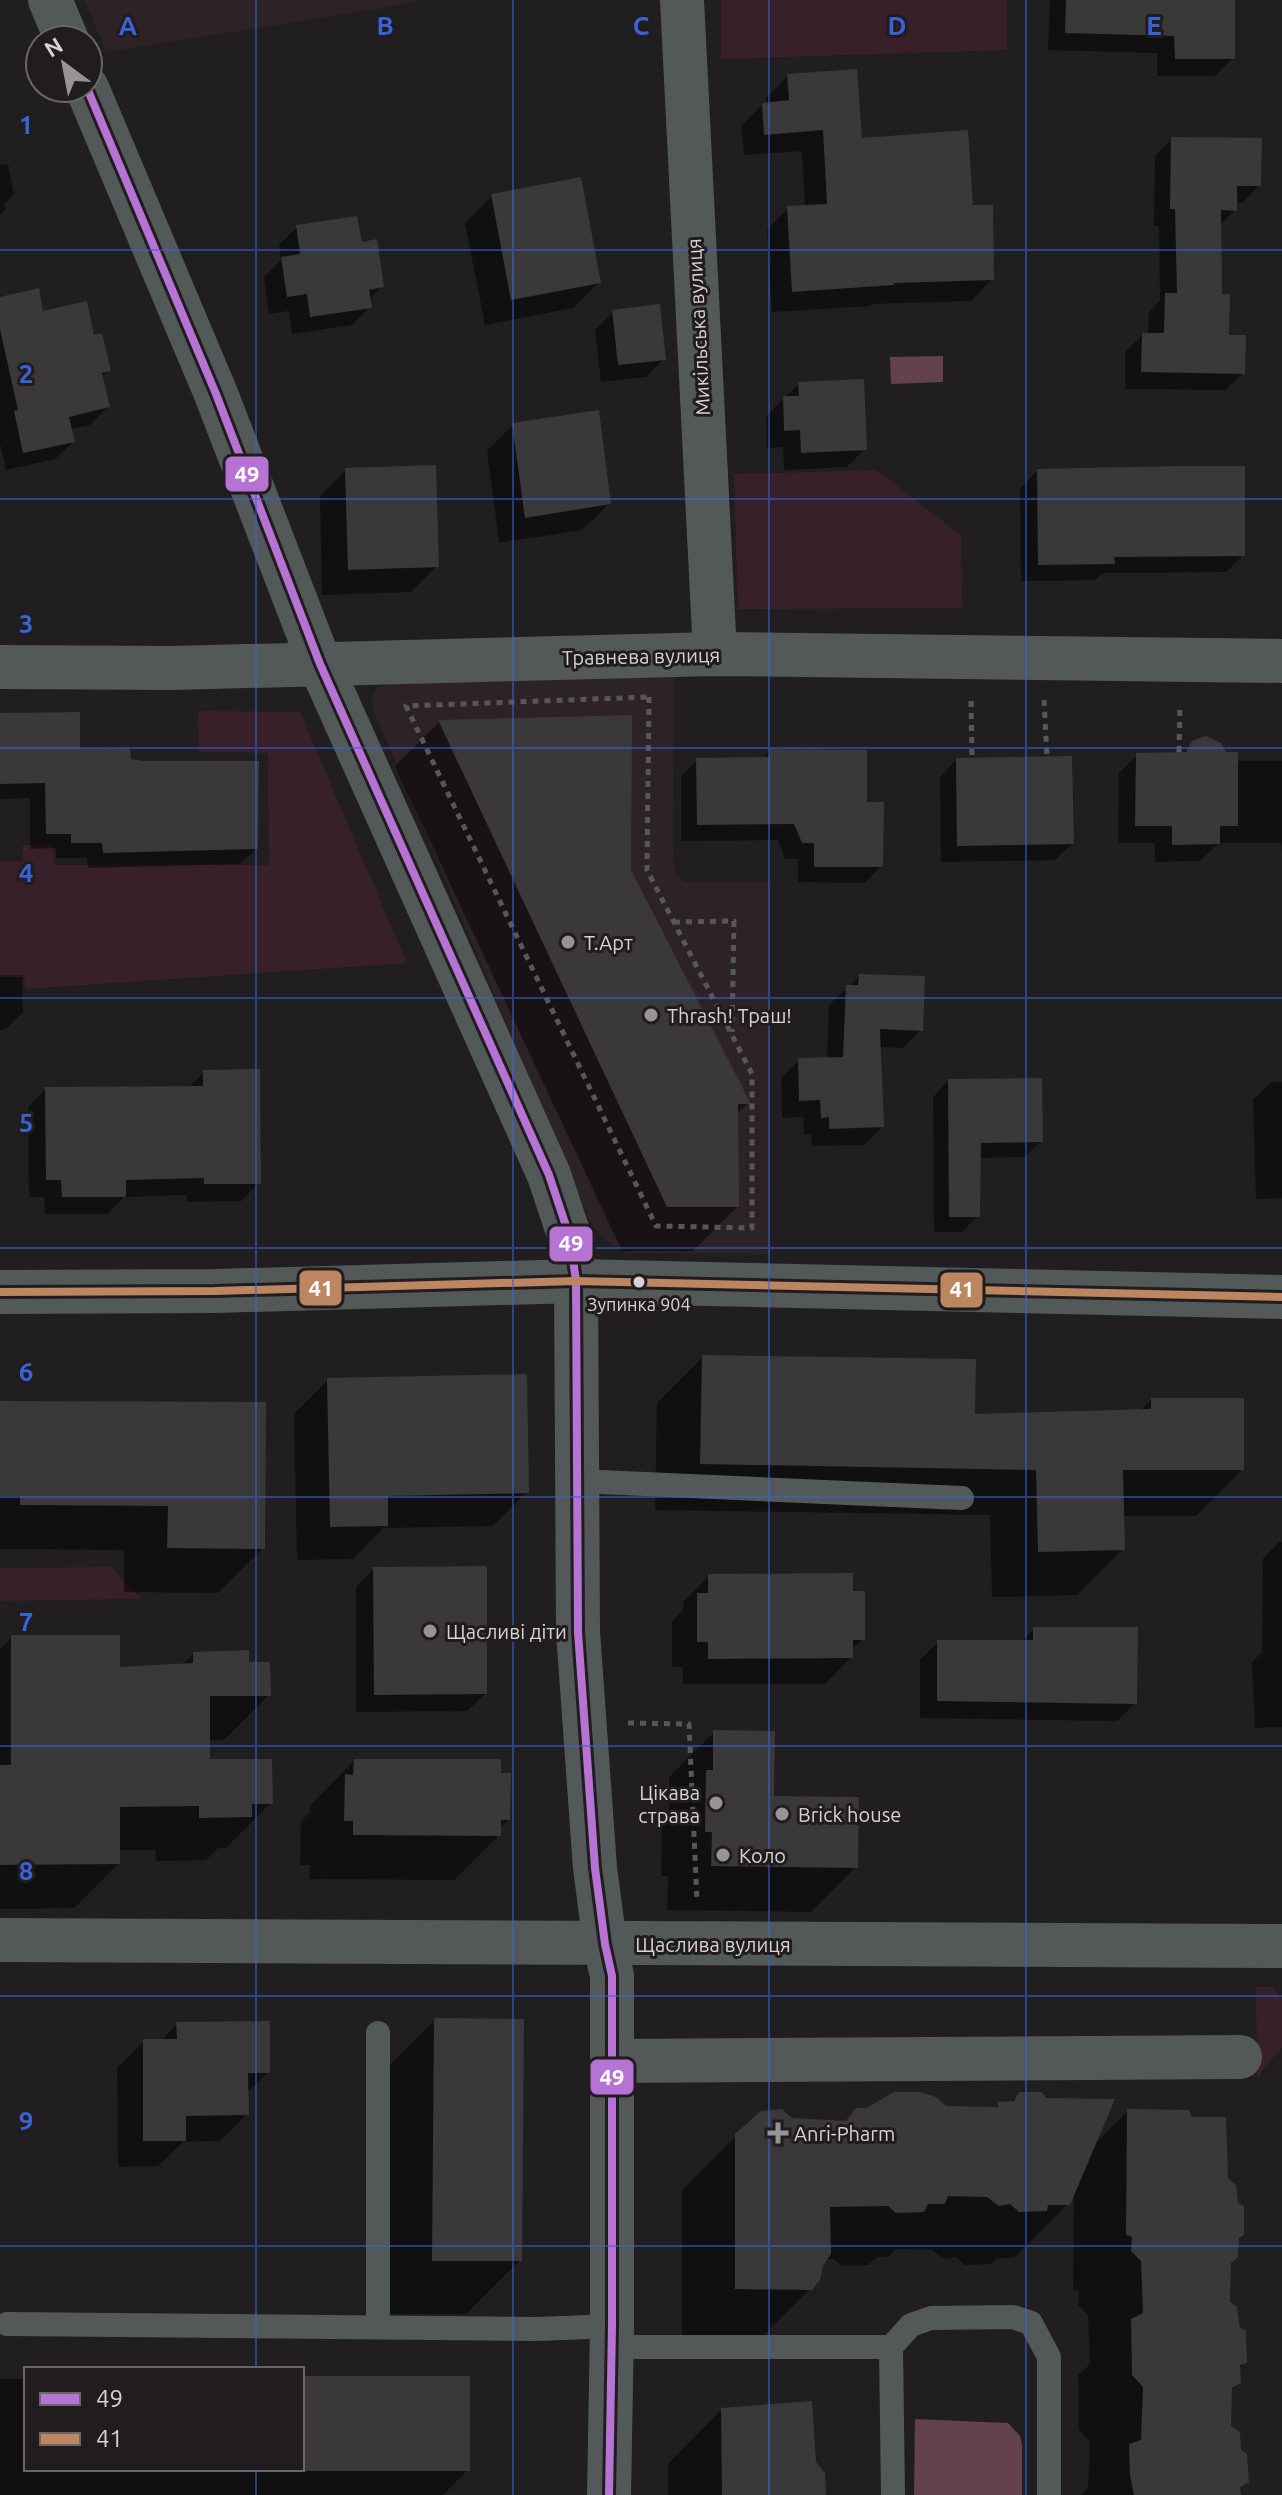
<svg xmlns="http://www.w3.org/2000/svg" width="1282" height="2495" font-family="Ubuntu,sans-serif">
<style>
.built{fill:#2d2326}
.green{fill:#372029}
.water{fill:#63414d}
.shadow{fill:#0007}
.building{fill:#3a3839}
.lines{fill:none;stroke-linecap:round;stroke-linejoin:round}
.path{stroke:#565858;stroke-width:5;stroke-dasharray:6 6;stroke-linecap:butt}
.service{stroke:#535959;stroke-width:24}
.minor{stroke:#535959;stroke-width:44}
.tertiary{stroke:#535959;stroke-width:44}
.bus-1-casing{stroke:#211d1e;stroke-width:14}
.bus-2-casing{stroke:#211d1e;stroke-width:14}
.bus-1{stroke:#b673d3;stroke-width:8}
.bus-2{stroke:#bb8660;stroke-width:8}
.grid{fill:none;stroke:#3962d7;stroke-width:2;stroke-opacity:0.55}
.poi-dot{fill:#979495;stroke:#211d1e;stroke-width:3}
.bus-dot{fill:#d7d3d4;stroke:#211d1e;stroke-width:3}
.labels{text-anchor:middle;dominant-baseline:central;stroke-width:6;stroke-linejoin:round;paint-order:stroke}
.bus-label{font-size:18px;fill:#d7d3d4;stroke:#211d1e}
.street-label{font-size:20px;fill:#d7d3d4;stroke:#211d1e}
.poi-label{font-size:20px;fill:#d7d3d4;stroke:#211d1e;text-anchor:start}
.grid-label{font-size:26px;text-anchor:middle;font-weight:bold;fill:#3962d7;stroke:#211d1e;stroke-width:6;stroke-linejoin:round;paint-order:stroke}
.line-badge{stroke:#211d1e;stroke-width:3}
.badge-label{font-size:22px;text-anchor:middle;font-weight:bold;fill:#fff}
</style>
<rect width="100%" height="100%" fill="#201e1f"/>
<!-- built -->
<g class="built">
<path d="M 85,0 L 418,0 L 389,7 L 106,52 Z"/>
<path d="M 674,675 L 673,862 L 676,872 L 684,882 L 770,882 L 770,1254 L 636,1253 L 613,1246 L 593,1228 L 375,714 L 371,698 L 378,687 L 392,682 Z"/>
</g>
<!-- green -->
<g class="green">
<path d="M 721,0 L 1007,0 L 1007,50 L 721,59 Z"/>
<path d="M 876,470 L 961,535 L 962,608 L 738,609 L 734,474 Z"/>
<path d="M 198,711 L 300,712 L 407,963 L 25,989 L 24,975 L 0,975 L 0,862 L 23,861 L 23,845 L 53,845 L 54,865 L 269,865 L 268,753 L 199,752 Z"/>
<path d="M 111,1567 L 141,1599 L 0,1601 L 0,1568 Z"/>
<path d="M 1256,1987 L 1273,1987 L 1282,1999 L 1282,2047 L 1257,2078 Z"/>
</g>
<!-- water -->
<g class="water">
<path d="M 943,356 L 943,382 L 891,384 L 890,357 Z"/>
<path d="M 915,2419 L 1008,2423 L 1020,2436 L 1022,2444 L 1022,2495 L 914,2495 Z"/>
</g>
<!-- shadow -->
<g class="shadow">
<path d="M 1050,0 L 1233,0 L 1233,58 L 1215,76 L 1157,76 L 1157,53 L 1048,50 Z"/>
<path d="M 788,76 L 861,140 L 971,207 L 992,279 L 971,301 L 873,304 L 870,306 L 772,312 L 767,230 L 788,208 L 805,207 L 802,151 L 744,155 L 741,126 L 762,105 L 767,104 L 766,98 Z"/>
<path d="M 1172,139 L 1259,186 L 1242,203 L 1235,203 L 1235,210 L 1219,226 L 1220,296 L 1227,337 L 1243,373 L 1226,390 L 1125,389 L 1125,352 L 1142,335 L 1148,335 L 1149,312 L 1160,300 L 1159,226 L 1154,226 L 1155,156 Z"/>
<path d="M 8,164 L 14,194 L 4,205 L 5,210 L 0,215 L 0,165 Z"/>
<path d="M 492,196 L 599,282 L 573,308 L 485,325 L 465,223 Z"/>
<path d="M 297,227 L 360,244 L 382,286 L 369,300 L 370,307 L 352,325 L 292,334 L 289,311 L 269,314 L 264,277 L 281,260 L 279,245 Z"/>
<path d="M 0,299 L 42,313 L 92,337 L 109,371 L 101,378 L 108,407 L 90,425 L 70,429 L 73,442 L 55,459 L 6,470 L 0,443 Z"/>
<path d="M 613,312 L 664,359 L 646,377 L 601,382 L 595,330 Z"/>
<path d="M 799,384 L 865,449 L 847,467 L 784,470 L 783,447 L 767,448 L 766,416 Z"/>
<path d="M 513,425 L 609,504 L 582,530 L 499,543 L 487,451 Z"/>
<path d="M 346,470 L 437,566 L 411,592 L 322,595 L 320,496 Z"/>
<path d="M 1037,471 L 1243,555 L 1226,572 L 1103,573 L 1095,580 L 1021,581 L 1020,488 Z"/>
<path d="M 0,715 L 78,751 L 129,761 L 256,849 L 240,864 L 88,868 L 87,858 L 56,858 L 56,848 L 30,849 L 30,798 L 0,799 Z"/>
<path d="M 439,722 L 748,1103 L 736,1115 L 737,1207 L 693,1251 L 622,1251 L 395,766 Z"/>
<path d="M 1194,743 L 1224,754 L 1236,761 L 1282,761 L 1282,851 L 1281,843 L 1219,843 L 1200,861 L 1155,862 L 1155,843 L 1118,843 L 1119,773 L 1137,755 L 1182,754 Z"/>
<path d="M 770,751 L 865,804 L 881,866 L 865,883 L 798,882 L 798,859 L 785,859 L 778,840 L 681,841 L 681,776 L 697,760 L 762,759 Z"/>
<path d="M 956,760 L 1072,844 L 1055,860 L 941,862 L 940,777 Z"/>
<path d="M 860,976 L 921,1030 L 903,1048 L 879,1047 L 882,1127 L 864,1145 L 812,1146 L 811,1134 L 804,1135 L 803,1117 L 782,1118 L 781,1078 L 799,1060 L 827,1059 L 829,1005 Z"/>
<path d="M 0,977 L 22,977 L 23,1012 L 5,1030 L 0,1030 L 0,1116 Z"/>
<path d="M 204,1072 L 259,1183 L 241,1201 L 187,1202 L 187,1195 L 124,1197 L 107,1214 L 45,1214 L 44,1197 L 29,1197 L 28,1107 L 46,1089 L 188,1088 Z"/>
<path d="M 948,1081 L 1041,1141 L 1025,1157 L 979,1158 L 978,1216 L 962,1232 L 934,1232 L 933,1097 Z"/>
<path d="M 1271,1082 L 1282,1082 L 1282,1198 L 1256,1199 L 1253,1100 Z"/>
<path d="M 703,1357 L 973,1416 L 1140,1411 L 1151,1400 L 1242,1470 L 1196,1516 L 1122,1516 L 1123,1549 L 1077,1595 L 992,1597 L 990,1515 L 655,1510 L 657,1403 Z"/>
<path d="M 328,1380 L 527,1492 L 493,1526 L 383,1528 L 353,1559 L 297,1560 L 294,1414 Z"/>
<path d="M 0,1403 L 263,1548 L 218,1593 L 124,1592 L 124,1550 L 0,1549 Z"/>
<path d="M 1279,1542 L 1282,1542 L 1282,1727 L 1255,1728 L 1252,1662 L 1262,1652 L 1263,1558 Z"/>
<path d="M 374,1569 L 485,1694 L 467,1711 L 356,1712 L 356,1587 Z"/>
<path d="M 709,1576 L 851,1593 L 863,1639 L 851,1650 L 851,1657 L 825,1684 L 683,1684 L 683,1667 L 672,1667 L 672,1621 L 683,1610 L 683,1602 Z"/>
<path d="M 1034,1629 L 1135,1703 L 1117,1721 L 920,1718 L 920,1660 L 938,1642 L 1021,1642 Z"/>
<path d="M 12,1637 L 118,1669 L 181,1666 L 193,1654 L 247,1664 L 269,1695 L 224,1740 L 208,1740 L 208,1761 L 271,1803 L 226,1848 L 218,1848 L 206,1860 L 156,1861 L 155,1850 L 118,1850 L 118,1864 L 74,1908 L 0,1909 L 0,1649 Z"/>
<path d="M 714,1732 L 772,1798 L 856,1867 L 811,1912 L 667,1910 L 668,1876 L 661,1876 L 662,1817 L 669,1810 L 669,1777 Z"/>
<path d="M 354,1761 L 499,1775 L 508,1820 L 499,1829 L 499,1835 L 454,1880 L 309,1879 L 310,1865 L 300,1865 L 301,1821 L 310,1812 L 310,1806 Z"/>
<path d="M 435,2020 L 520,2260 L 466,2314 L 379,2314 L 381,2074 Z"/>
<path d="M 177,2024 L 268,2072 L 246,2094 L 247,2114 L 220,2141 L 183,2142 L 158,2166 L 118,2167 L 117,2068 L 144,2041 L 161,2041 Z"/>
<path d="M 1019,2094 L 1093,2146 L 1128,2111 L 1226,2179 L 1237,2239 L 1229,2262 L 1228,2303 L 1245,2362 L 1238,2369 L 1239,2382 L 1230,2391 L 1228,2428 L 1239,2452 L 1246,2481 L 1238,2489 L 1239,2495 L 1081,2495 L 1088,2488 L 1090,2442 L 1079,2430 L 1078,2375 L 1090,2364 L 1088,2315 L 1078,2305 L 1079,2291 L 1073,2289 L 1074,2191 L 1068,2204 L 1014,2258 L 997,2258 L 991,2264 L 965,2265 L 956,2257 L 945,2259 L 932,2250 L 896,2249 L 889,2257 L 877,2257 L 868,2265 L 842,2266 L 834,2259 L 825,2259 L 810,2289 L 756,2343 L 682,2342 L 682,2190 L 737,2135 L 792,2120 L 845,2123 L 945,2108 L 994,2109 L 999,2104 L 1010,2103 Z"/>
<path d="M 302,2378 L 468,2470 L 443,2495 L 0,2495 L 0,2379 L 26,2379 L 26,2469 L 302,2469 Z"/>
<path d="M 721,2410 L 814,2462 L 824,2495 L 668,2495 L 668,2464 Z"/>
</g>
<!-- building -->
<g class="building">
<path d="M 1066,0 L 1235,0 L 1235,59 L 1175,59 L 1174,36 L 1065,33 Z"/>
<path d="M 857,69 L 862,138 L 968,130 L 973,205 L 993,205 L 994,280 L 894,283 L 894,285 L 792,292 L 787,206 L 827,204 L 823,130 L 764,135 L 762,103 L 789,100 L 787,74 Z"/>
<path d="M 1171,137 L 1262,138 L 1261,186 L 1237,186 L 1237,211 L 1221,210 L 1222,294 L 1230,294 L 1229,335 L 1246,335 L 1245,374 L 1141,372 L 1142,333 L 1164,333 L 1165,293 L 1177,293 L 1175,209 L 1170,209 Z"/>
<path d="M 581,177 L 601,283 L 511,300 L 491,194 Z"/>
<path d="M 357,216 L 362,242 L 377,239 L 384,287 L 369,290 L 372,308 L 310,317 L 307,294 L 287,297 L 281,257 L 300,254 L 296,225 Z"/>
<path d="M 39,288 L 43,311 L 87,301 L 94,335 L 102,333 L 111,371 L 102,373 L 110,407 L 69,417 L 75,442 L 23,453 L 14,411 L 18,410 L 0,329 L 0,297 Z"/>
<path d="M 660,304 L 666,360 L 618,365 L 612,310 Z"/>
<path d="M 864,379 L 867,450 L 801,453 L 800,430 L 784,431 L 783,396 L 799,396 L 798,382 Z"/>
<path d="M 599,410 L 611,504 L 525,518 L 512,423 Z"/>
<path d="M 436,465 L 439,567 L 348,570 L 345,468 Z"/>
<path d="M 1177,466 L 1245,466 L 1245,556 L 1114,557 L 1115,564 L 1038,565 L 1037,469 Z"/>
<path d="M 80,712 L 80,749 L 130,748 L 131,759 L 144,761 L 259,761 L 258,849 L 103,853 L 102,843 L 71,843 L 71,834 L 46,834 L 45,783 L 0,784 L 0,713 Z"/>
<path d="M 632,715 L 631,870 L 751,1104 L 738,1104 L 739,1207 L 667,1207 L 438,720 Z"/>
<path d="M 1206,736 L 1221,743 L 1226,752 L 1238,752 L 1238,826 L 1220,826 L 1220,844 L 1172,845 L 1172,826 L 1135,826 L 1136,753 L 1186,752 L 1192,741 Z"/>
<path d="M 769,749 L 867,750 L 867,802 L 884,802 L 883,867 L 814,867 L 814,843 L 802,843 L 794,824 L 697,825 L 696,758 L 769,757 Z"/>
<path d="M 1072,756 L 1074,844 L 957,846 L 956,758 Z"/>
<path d="M 859,974 L 925,976 L 923,1031 L 880,1029 L 884,1127 L 829,1129 L 829,1117 L 821,1118 L 820,1100 L 799,1101 L 798,1058 L 843,1057 L 846,985 L 858,985 Z"/>
<path d="M 260,1069 L 261,1184 L 204,1184 L 204,1178 L 126,1180 L 126,1197 L 62,1197 L 61,1180 L 46,1180 L 45,1087 L 203,1086 L 203,1070 Z"/>
<path d="M 1042,1078 L 1043,1142 L 981,1143 L 980,1217 L 949,1217 L 948,1079 Z"/>
<path d="M 702,1355 L 976,1359 L 975,1414 L 1151,1409 L 1151,1398 L 1244,1398 L 1244,1470 L 1123,1470 L 1125,1550 L 1038,1552 L 1036,1470 L 700,1464 Z"/>
<path d="M 527,1374 L 529,1493 L 388,1496 L 388,1526 L 330,1527 L 327,1378 Z"/>
<path d="M 0,1401 L 266,1402 L 265,1549 L 167,1548 L 168,1506 L 20,1505 L 20,1496 L 0,1496 Z"/>
<path d="M 487,1566 L 487,1694 L 374,1695 L 373,1567 Z"/>
<path d="M 853,1573 L 853,1591 L 865,1591 L 865,1640 L 853,1640 L 853,1658 L 708,1659 L 708,1642 L 697,1642 L 697,1593 L 708,1593 L 708,1574 Z"/>
<path d="M 1033,1627 L 1138,1627 L 1137,1704 L 937,1701 L 937,1640 L 1033,1640 Z"/>
<path d="M 11,1635 L 120,1635 L 120,1667 L 193,1663 L 193,1652 L 249,1650 L 249,1662 L 270,1662 L 271,1696 L 210,1696 L 210,1759 L 272,1759 L 273,1804 L 252,1804 L 252,1817 L 199,1818 L 199,1806 L 120,1807 L 120,1864 L 0,1865 L 0,1765 L 11,1765 Z"/>
<path d="M 713,1730 L 775,1731 L 774,1796 L 859,1797 L 858,1868 L 711,1866 L 712,1832 L 705,1832 L 706,1770 L 713,1770 Z"/>
<path d="M 354,1759 L 501,1759 L 501,1773 L 511,1773 L 510,1820 L 501,1820 L 501,1836 L 353,1835 L 353,1821 L 344,1821 L 345,1774 L 353,1775 Z"/>
<path d="M 434,2018 L 524,2019 L 522,2261 L 432,2261 Z"/>
<path d="M 270,2021 L 270,2073 L 248,2073 L 249,2115 L 186,2116 L 186,2141 L 143,2141 L 143,2039 L 177,2039 L 176,2022 Z"/>
<path d="M 894,2092 L 920,2092 L 936,2097 L 946,2106 L 998,2107 L 998,2102 L 1014,2101 L 1019,2092 L 1042,2092 L 1046,2098 L 1115,2099 L 1070,2205 L 1048,2205 L 1047,2211 L 1019,2212 L 1010,2204 L 999,2206 L 987,2197 L 948,2196 L 945,2204 L 928,2204 L 924,2212 L 896,2213 L 888,2206 L 830,2207 L 831,2254 L 823,2266 L 820,2280 L 812,2290 L 735,2289 L 735,2134 L 761,2111 L 782,2109 L 792,2118 L 846,2121 L 856,2108 L 866,2108 Z"/>
<path d="M 1127,2109 L 1189,2110 L 1192,2117 L 1226,2117 L 1228,2178 L 1236,2185 L 1238,2203 L 1244,2206 L 1244,2235 L 1239,2238 L 1238,2257 L 1231,2263 L 1230,2302 L 1237,2307 L 1240,2328 L 1246,2331 L 1247,2363 L 1240,2365 L 1241,2383 L 1232,2388 L 1231,2426 L 1240,2432 L 1241,2450 L 1247,2454 L 1249,2482 L 1240,2487 L 1241,2495 L 1134,2495 L 1130,2476 L 1129,2444 L 1141,2440 L 1143,2387 L 1132,2375 L 1131,2319 L 1143,2313 L 1141,2261 L 1131,2251 L 1132,2237 L 1126,2235 Z"/>
<rect x="302" y="2376" width="168" height="95"/>
<path d="M 812,2401 L 816,2462 L 825,2473 L 826,2495 L 722,2495 L 721,2408 Z"/>
</g>
<g class="lines">
<!-- path -->
<g class="path">
<path d="M 649,697 L 647,870 L 752,1074 L 752,1228 L 656,1226 L 406,706 Z"/>
<path d="M 1044,700 L 1047,757"/>
<path d="M 971,701 L 972,758"/>
<path d="M 1179,752 L 1180,704"/>
<path d="M 674,922 L 734,921 L 732,1032"/>
<path d="M 628,1723 L 689,1724 L 697,1901"/>
</g>
<!-- service -->
<g class="service">
<path d="M 577,1481 L 962,1498"/>
<path d="M 378,2033 L 378,2327"/>
<path d="M 7,2324 L 538,2329 L 612,2326"/>
<path d="M 611,2347 L 891,2347"/>
<path d="M 893,2495 L 891,2347 L 911,2325 L 931,2318 L 1013,2317 L 1031,2323 L 1049,2357 L 1049,2495"/>
</g>
<!-- minor -->
<g class="minor">
<path d="M 50,0 L 67,40"/>
<path d="M 682,0 L 715,654"/>
<path d="M 87,88 L 216,394 L 320,664 L 549,1175 L 570,1238 L 576,1281 L 578,1632 L 595,1868 L 605,1944 L 612,1976 L 612,2326 L 609,2495"/>
<path d="M 0,667 L 173,668 L 715,654 L 1282,661"/>
<path d="M 0,1940 L 1282,1946"/>
<path d="M 612,2061 L 1240,2057"/>
</g>
<!-- tertiary -->
<path class="tertiary" d="M 0,1292 L 215,1291 L 576,1281 L 1282,1297"/>
<defs>
<path id="bus-1" d="M 87,88 L 216,394 L 320,664 L 549,1175 L 570,1238 L 576,1281 L 578,1632 L 595,1868 L 605,1944 L 612,1976 L 612,2326 L 609,2495"/>
<path id="bus-2" d="M 0,1292 L 215,1291 L 576,1281 L 1282,1297"/>
</defs>
<!-- bus-1 casing -->
<use href="#bus-1" class="bus-1-casing"/>
<!-- bus-2 casing -->
<use href="#bus-2" class="bus-2-casing"/>
<!-- bus-1 -->
<use href="#bus-1" class="bus-1"/>
<!-- bus-2 -->
<use href="#bus-2" class="bus-2"/>
</g>
<!-- grid -->
<path class="grid" d="M 256,0 L 256,2369M 513,0 L 513,2495M 769,0 L 769,2495M 1026,0 L 1026,2495M 0,250 L 1282,250M 0,499 L 1282,499M 0,748 L 1282,748M 0,998 L 1282,998M 0,1248 L 1282,1248M 0,1497 L 1282,1497M 0,1746 L 1282,1746M 0,1996 L 1282,1996M 0,2246 L 1282,2246M 256,2469 L 256,2495"/>
<!-- markers -->
<g class="poi-dot">
<circle cx="568" cy="942" r="8"/>
<circle cx="651" cy="1015" r="8"/>
<circle cx="430" cy="1631" r="8"/>
<circle cx="716" cy="1803" r="8"/>
<circle cx="782" cy="1814" r="8"/>
<circle cx="723" cy="1855" r="8"/>
<path d="M774 2121h8v8h8v8h-8v8h-8v-8h-8v-8h8z"/>
</g>
<circle class="bus-dot" cx="639" cy="1282" r="7"/>
<g class="labels">
<!-- bus labels -->
<g class="bus-label">
<text x="639" y="1304">Зупинка 904</text>
</g>
<!-- street labels -->
<g class="street-label">
<text transform="translate(698 327) rotate(-93)">Микільська вулиця</text>
<text transform="translate(641 656) rotate(-1)">Травнева вулиця</text>
<text x="713" y="1944">Щаслива вулиця</text>
</g>
<!-- poi labels -->
<g class="poi-label">
<text x="584" y="942">Т.Арт</text>
<text x="667" y="1015">Thrash! Траш!</text>
<text x="446" y="1631">Щасливі діти</text>
<text x="700" y="1792" text-anchor="end">Цікава<tspan x="700" dy="23">страва</tspan></text>
<text x="798" y="1814">Brick house</text>
<text x="739" y="1855">Коло</text>
<text x="794" y="2133">Anri-Pharm</text>
</g>
</g>
<g class="grid-label">
<text x="128" y="35">A</text>
<text x="385" y="35">B</text>
<text x="641" y="35">C</text>
<text x="897" y="35">D</text>
<text x="1154" y="35">E</text>
<text x="26" y="134">1</text>
<text x="26" y="383">2</text>
<text x="26" y="633">3</text>
<text x="26" y="882">4</text>
<text x="26" y="1132">5</text>
<text x="26" y="1381">6</text>
<text x="26" y="1631">7</text>
<text x="26" y="1880">8</text>
<text x="26" y="2130">9</text>
</g>
<g class="line-badge">
<rect x="224" y="455" width="46" height="38" rx="8" fill="#b673d3"/>
<rect x="548" y="1225" width="46" height="38" rx="8" fill="#b673d3"/>
<rect x="298" y="1269" width="45" height="38" rx="8" fill="#bb8660"/>
<rect x="939" y="1271" width="45" height="38" rx="8" fill="#bb8660"/>
<rect x="589" y="2058" width="46" height="38" rx="8" fill="#b673d3"/>
</g>
<g class="badge-label">
<text x="247" y="482">49</text>
<text x="571" y="1251">49</text>
<text x="321" y="1296">41</text>
<text x="962" y="1297">41</text>
<text x="612" y="2085">49</text>
</g>
<!-- legend -->
<rect x="24" y="2367" width="280" height="104" fill="#211d1e" stroke="#6a6667" stroke-width="2"/>
<rect x="40" y="2393" width="40" height="12" fill="#b673d3" stroke="#6a6667" stroke-width="2"/>
<text x="96" y="2407" font-size="24" fill="#d7d3d4">49</text>
<rect x="40" y="2433" width="40" height="12" fill="#bb8660" stroke="#6a6667" stroke-width="2"/>
<text x="96" y="2447" font-size="24" fill="#d7d3d4">41</text>
<!-- north arrow -->
<g transform="translate(64 64) rotate(328)"><circle r="38" fill="#211d1e" stroke="#6a6667" stroke-width="2"/>
<path d="M0-6L14 30L0 20L-14 30Z" fill="#979495"/>
<text y="-12" font-size="22" font-weight="bold" text-anchor="middle" fill="#d7d3d4">N</text>
</g>
</svg>
